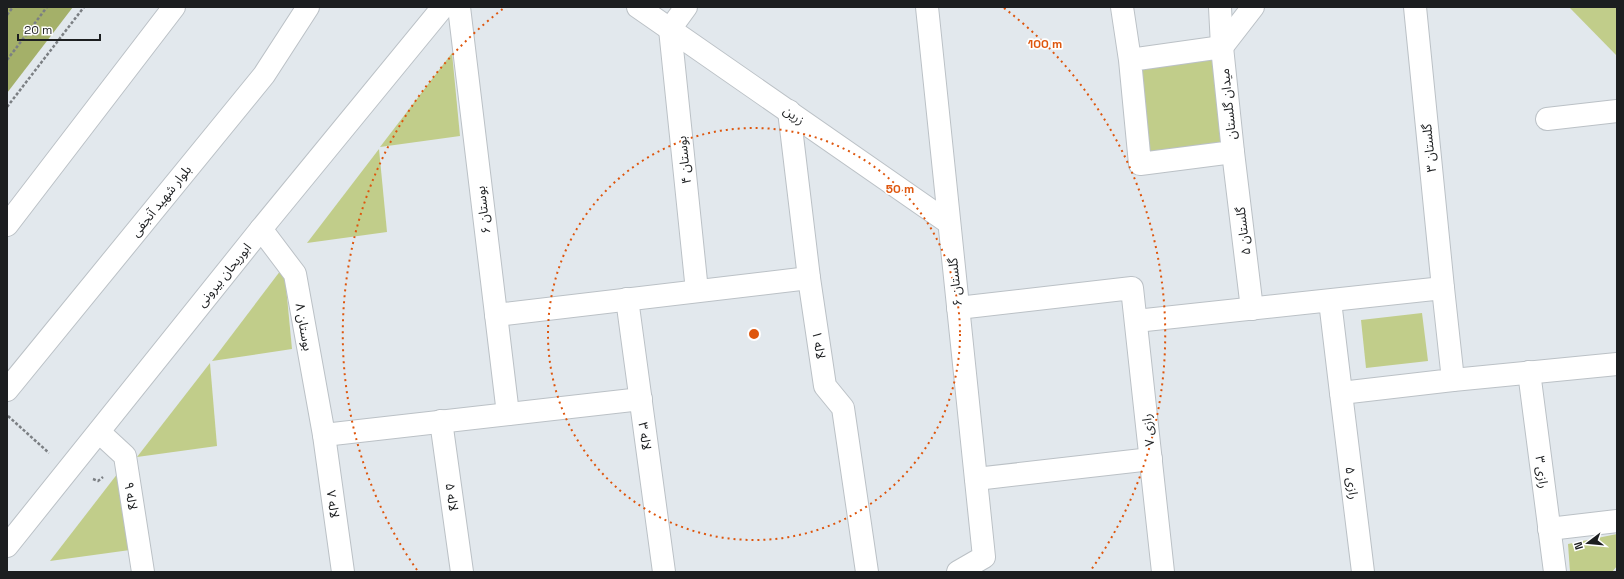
<svg xmlns="http://www.w3.org/2000/svg" width="1624" height="579" font-family="'Space Grotesk','Noto Sans Arabic',sans-serif">
<style>
.green{fill:#c1cd8a}
.forest{fill:#a4b069}
.lines{fill:none;stroke-linecap:round;stroke-linejoin:round}
.minor-casing{stroke:#bbc1c6;stroke-width:24}
.major-casing{stroke:#bbc1c6;stroke-width:24}
.path{stroke:#7b7f83;stroke-width:2.5;stroke-dasharray:3 2;stroke-linecap:butt}
.minor{stroke:#fff;stroke-width:22}
.major{stroke:#fff;stroke-width:22}
.ring{fill:none;stroke:#de560d;stroke-width:2;stroke-dasharray:2 4}
.labels{text-anchor:middle;dominant-baseline:central;stroke-width:3.5;stroke-linejoin:round;paint-order:stroke}
.street-label{font-size:13px;fill:#1c1e20;stroke:#fff}
.centre{fill:#de560d;stroke:#fff;stroke-width:2}
.ring-label{font-size:12px;text-anchor:middle;font-weight:bold;fill:#de560d;stroke:#fff;stroke-width:3.5;stroke-linejoin:round;paint-order:stroke}
</style>
<rect width="100%" height="100%" fill="#e2e8ed"/>
<!-- green -->
<g class="green">
<path d="M 1569,7 L 1617,7 L 1617,56 Z"/>
<path d="M 1222,47 L 1233,152 L 1140,164 L 1130,60 Z"/>
<path d="M 452,53 L 460,136 L 380,147 Z"/>
<path d="M 379,149 L 387,232 L 307,243 Z"/>
<path d="M 284,266 L 292,349 L 212,361 Z"/>
<path d="M 1422,313 L 1428,361 L 1366,368 L 1361,320 Z"/>
<path d="M 210,363 L 217,446 L 137,457 Z"/>
<path d="M 118,473 L 130,550 L 50,561 Z"/>
<path d="M 1617,534 L 1617,566 L 1612,572 L 1570,572 L 1568,544 Z"/>
</g>
<!-- forest -->
<path class="forest" d="M 7,7 L 73,7 L 7,93 Z"/>
<g class="lines">
<defs>
<g id="minor">
<path d="M 459,7 L 508,414"/>
<path d="M 638,7 L 949,223"/>
<path d="M 686,7 L 670,29 L 697,291"/>
<path d="M 927,7 L 984,557 L 958,572"/>
<path d="M 1122,7 L 1130,60 L 1140,164 L 1233,152 L 1222,47 L 1130,60"/>
<path d="M 1220,7 L 1222,47"/>
<path d="M 1415,7 L 1443,288"/>
<path d="M 1222,47 L 1253,7"/>
<path d="M 789,111 L 809,278 L 825,386 L 843,408 L 867,572"/>
<path d="M 1547,119 L 1617,111"/>
<path d="M 1233,152 L 1252,309"/>
<path d="M 261,229 L 295,274 L 324,435 L 343,572"/>
<path d="M 627,299 L 664,572"/>
<path d="M 958,308 L 1132,288 L 1163,572"/>
<path d="M 496,315 L 809,278"/>
<path d="M 1136,321 L 1443,288 L 1453,380 L 1341,393 L 1330,301"/>
<path d="M 1529,372 L 1555,572"/>
<path d="M 1453,380 L 1617,364"/>
<path d="M 1341,393 L 1363,572"/>
<path d="M 441,421 L 462,572"/>
<path d="M 99,432 L 125,456 L 143,572"/>
<path d="M 324,435 L 641,399"/>
<path d="M 976,479 L 1151,459"/>
<path d="M 1549,529 L 1617,521"/>
<path d="M 7,546 L 261,229 L 443,7"/>
</g>
<g id="major">
<path d="M 7,225 L 174,7"/>
<path d="M 7,390 L 264,75 L 308,7"/>
</g>
</defs>
<!-- minor casing -->
<use href="#minor" class="minor-casing"/>
<!-- major casing -->
<use href="#major" class="major-casing"/>
<!-- path -->
<g class="path">
<path d="M 7,15 L 13,7"/>
<path d="M 7,60 L 47,7"/>
<path d="M 7,107 L 84,7"/>
<path d="M 8,416 L 49,453"/>
<path d="M 93,479 L 98,481 L 103,477"/>
</g>
<!-- minor -->
<use href="#minor" class="minor"/>
<!-- major -->
<use href="#major" class="major"/>
</g>
<!-- distance rings -->
<g class="ring">
<circle cx="754" cy="334" r="206"/>
<path d="M417 570A411 411 0 0 1 504 8M1004 8A411 411 0 0 1 1091 570"/>
</g>
<g class="labels">
<!-- street labels -->
<g class="street-label">
<text transform="translate(1228 104) rotate(-96)">میدان گلستان</text>
<text transform="translate(794 115) rotate(35)">زرین</text>
<text transform="translate(1429 148) rotate(-96)">گلستان ۳</text>
<text transform="translate(684 160) rotate(-96)">بوستان ۴</text>
<text transform="translate(161 201) rotate(-51)">بلوار شهید آنجفی</text>
<text transform="translate(483 210) rotate(-97)">بوستان ۶</text>
<text transform="translate(1243 231) rotate(-97)">گلستان ۵</text>
<text transform="translate(224 275) rotate(-51)">ابوریحان بیرونی</text>
<text transform="translate(955 282) rotate(-96)">گلستان ۶</text>
<text transform="translate(304 327) rotate(80)">بوستان ۸</text>
<text transform="translate(819 345) rotate(81)">لاله ۱</text>
<text transform="translate(1148 430) rotate(-96)">رازی ۷</text>
<text transform="translate(645 436) rotate(82)">لاله ۳</text>
<text transform="translate(1542 472) rotate(83)">رازی ۳</text>
<text transform="translate(1352 483) rotate(83)">رازی ۵</text>
<text transform="translate(131 496) rotate(81)">لاله ۹</text>
<text transform="translate(452 497) rotate(82)">لاله ۵</text>
<text transform="translate(333 504) rotate(82)">لاله ۷</text>
</g>
</g>
<circle cx="754" cy="334" r="6" class="centre"/>
<g class="ring-label">
<text x="1045" y="48">100 m</text>
<text x="900" y="193">50 m</text>
</g>
<!-- border -->
<rect width="1624" height="579" fill="none" stroke="#1c1e20" stroke-width="16"/>
<!-- north arrow -->
<g transform="translate(1588 543) rotate(254)" stroke="#ffffff" stroke-width="3" paint-order="stroke">
<path d="M0-3L7 15L0 10L-7 15Z" fill="#1c1e20"/>
<text y="-6" font-size="11" font-weight="bold" text-anchor="middle" fill="#1c1e20">N</text>
</g>
<!-- scale -->
<path d="M18 34v6h82v-6" fill="none" stroke="#1c1e20" stroke-width="2"/>
<text x="24" y="34" font-size="12" fill="#1c1e20" stroke="#ffffff" stroke-width="3" paint-order="stroke">20 m</text>
</svg>
